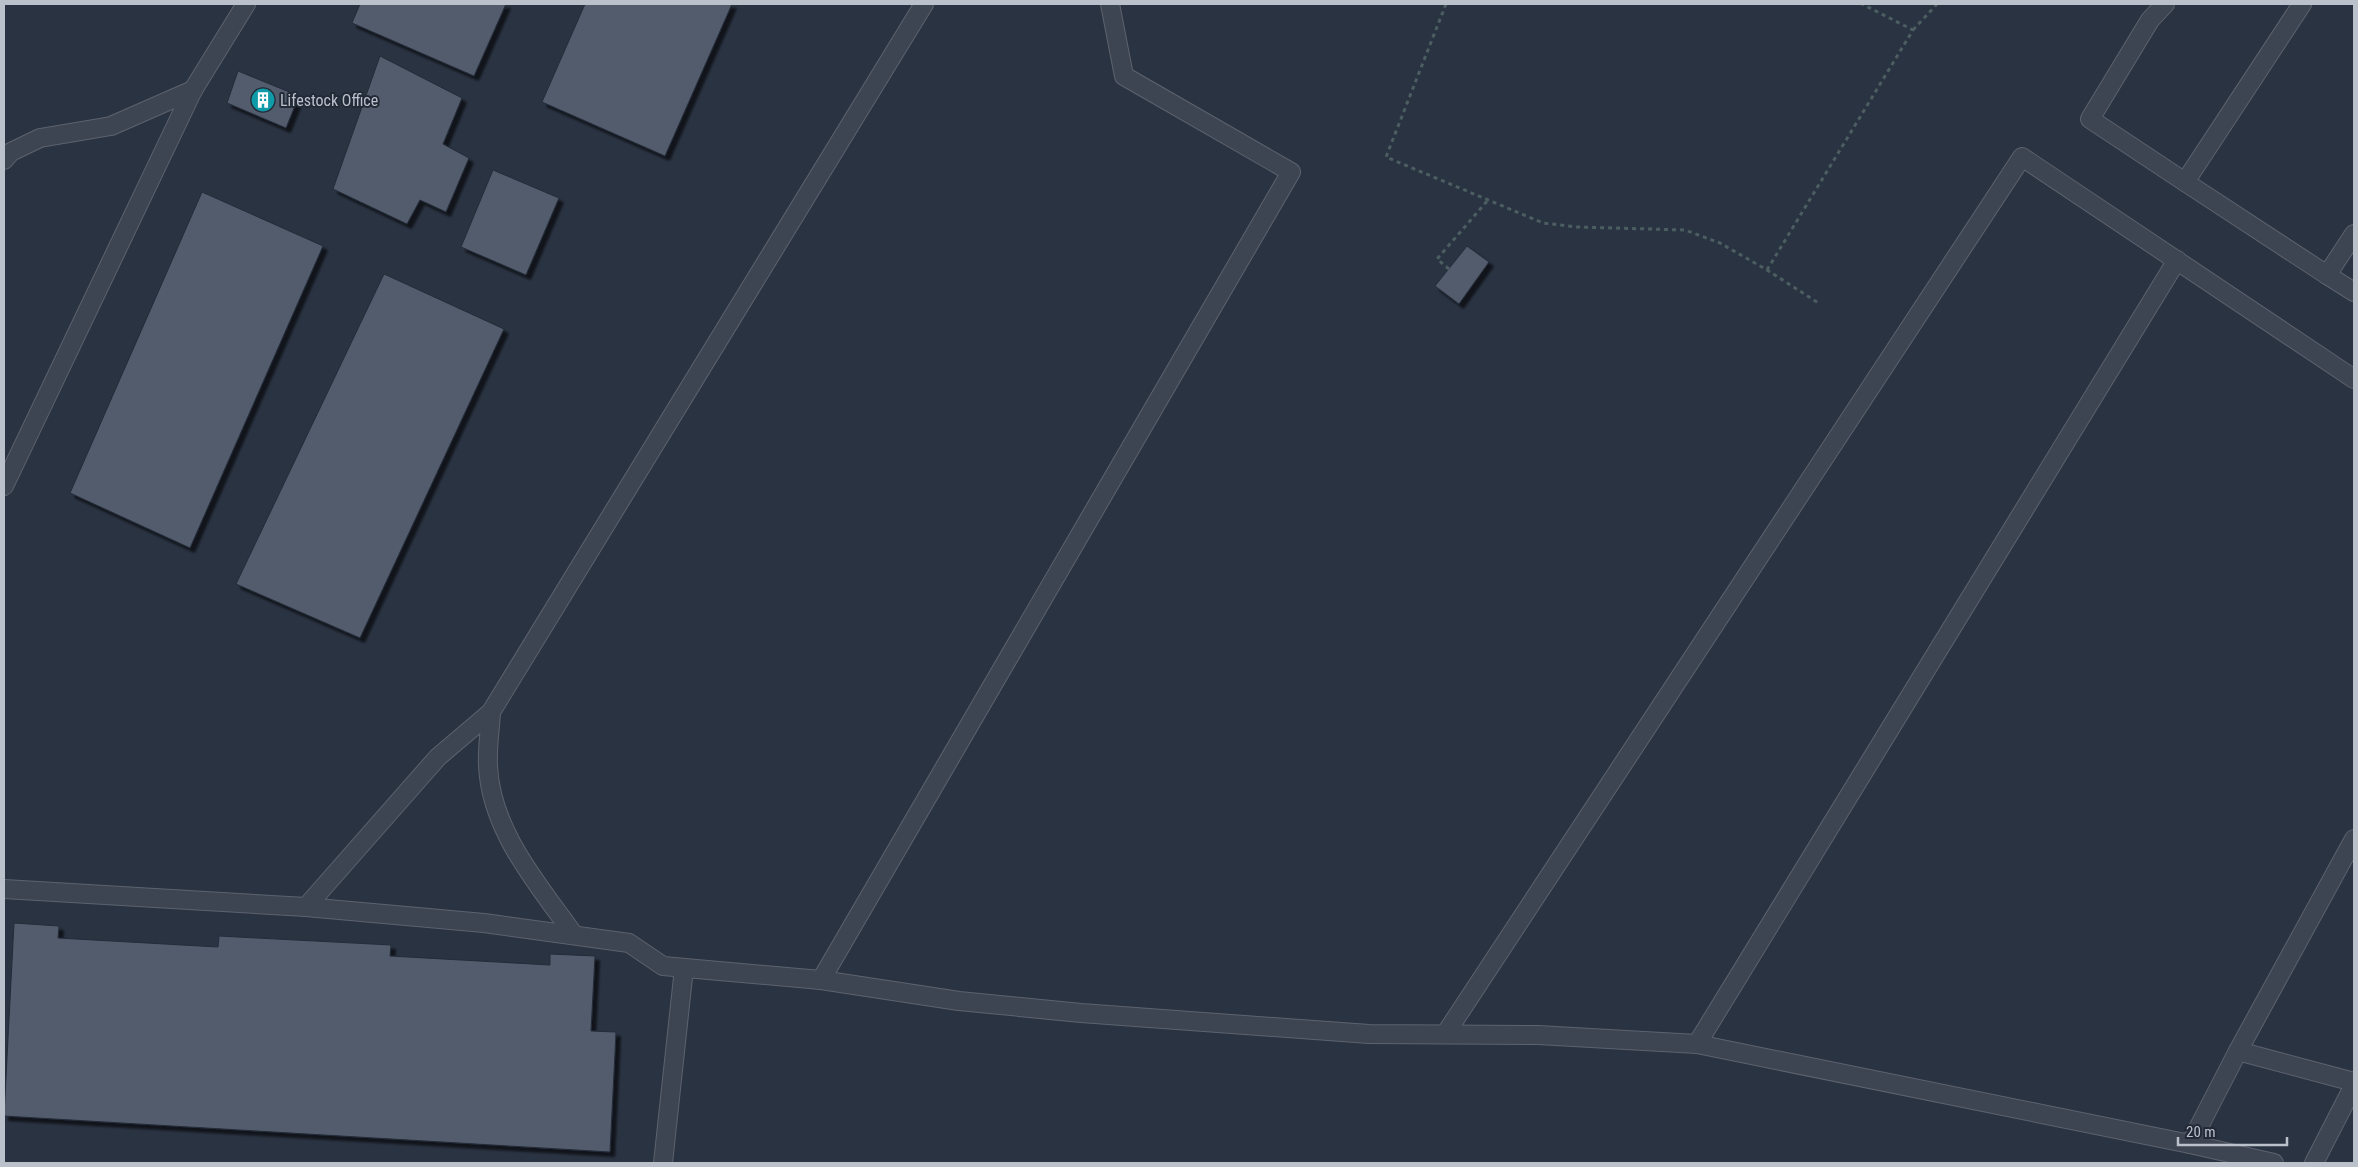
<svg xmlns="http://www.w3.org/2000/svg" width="2358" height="1167" font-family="'Roboto Condensed',sans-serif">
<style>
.building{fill:#535c6c;stroke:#242c39;filter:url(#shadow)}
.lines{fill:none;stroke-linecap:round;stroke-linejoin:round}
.lane-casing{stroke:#5c636f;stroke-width:20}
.path{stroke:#4c5e61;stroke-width:3;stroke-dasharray:4 4;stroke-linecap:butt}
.lane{stroke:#3e4552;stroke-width:18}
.labels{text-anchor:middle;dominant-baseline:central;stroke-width:4;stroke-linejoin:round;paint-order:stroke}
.poi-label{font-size:16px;fill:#bbc1cb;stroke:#222a37;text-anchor:start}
</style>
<defs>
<filter id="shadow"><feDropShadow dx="4.5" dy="4.5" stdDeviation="1" flood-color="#0009"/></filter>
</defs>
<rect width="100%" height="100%" fill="#2a3342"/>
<!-- building -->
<g class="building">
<path d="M 360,4 L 506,4 L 474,76 L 352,23 Z"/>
<path d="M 585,4 L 732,4 L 665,156 L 542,102 Z"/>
<path d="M 380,56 L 462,98 L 443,144 L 469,158 L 446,212 L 420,200 L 407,224 L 333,189 Z"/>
<path d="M 238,71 L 299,96 L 286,128 L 227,103 Z"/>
<path d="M 493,170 L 559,198 L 526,275 L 461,247 Z"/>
<path d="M 202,192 L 323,246 L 190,548 L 70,493 Z"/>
<path d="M 1467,246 L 1489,262 L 1459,304 L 1435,286 Z"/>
<path d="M 384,274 L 504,329 L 360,638 L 236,584 Z"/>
<path d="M 14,923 L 59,926 L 58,938 L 218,947 L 219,936 L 391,945 L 390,956 L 550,965 L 550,954 L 595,956 L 591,1031 L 616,1032 L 610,1152 L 4,1116 Z"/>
</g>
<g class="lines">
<defs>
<g id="lane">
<path d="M 2165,4 L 2150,20 L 2090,119 L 2185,182"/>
<path d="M 2302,4 L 2185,182 L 2327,275"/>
<path d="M 4,160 L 11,152 L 40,138 L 111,126 L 193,90 L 246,4"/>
<path d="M 2354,234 L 2327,275 L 2354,292"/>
<path d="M 4,486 L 193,90"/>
<path d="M 491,712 C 490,730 487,749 488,766 C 491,831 538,884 574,935"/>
<path d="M 4,889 L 306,907 L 484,923 L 629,943 L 663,966 L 821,980 L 959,1001 L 1081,1013 L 1369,1034 L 1538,1035 L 1697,1044 L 2190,1144 L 2274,1163"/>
<path d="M 306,907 L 438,757 L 491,712 L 924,4"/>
<path d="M 821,980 L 1291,172 L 1124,76 L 1110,4"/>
<path d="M 1446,1033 L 2022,157 L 2354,379"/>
<path d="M 1697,1044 L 2177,260"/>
<path d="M 2238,1051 L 2354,1082"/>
<path d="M 2190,1144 L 2238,1051 L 2354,839"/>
<path d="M 663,1163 L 684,968"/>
<path d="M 2314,1163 L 2354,1085"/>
</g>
</defs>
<!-- lane casing -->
<use href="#lane" class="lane-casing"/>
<!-- path -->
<g class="path">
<path d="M 1446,4 L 1386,157 L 1543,223 L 1577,227 L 1685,230 L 1720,243 L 1767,270 L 1820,304"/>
<path d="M 1913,30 L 1937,4"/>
<path d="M 1449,269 L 1437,259 L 1488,200"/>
<path d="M 1767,270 L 1913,30 L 1862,4"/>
</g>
<!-- lane -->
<use href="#lane" class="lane"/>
</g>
<!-- icons -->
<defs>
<symbol id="building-disc" viewBox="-11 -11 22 22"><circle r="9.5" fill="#0f9aa8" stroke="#222a37"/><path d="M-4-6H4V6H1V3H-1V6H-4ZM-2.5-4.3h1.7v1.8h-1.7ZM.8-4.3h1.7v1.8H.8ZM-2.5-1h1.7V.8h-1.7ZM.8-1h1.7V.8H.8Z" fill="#fff"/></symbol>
</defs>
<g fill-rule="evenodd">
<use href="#building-disc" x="249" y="86" width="28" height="28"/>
</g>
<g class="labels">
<!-- poi labels -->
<g class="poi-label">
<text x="280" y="100">Lifestock Office</text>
</g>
</g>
<!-- border -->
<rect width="2358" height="1167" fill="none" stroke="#bbc1cb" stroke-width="10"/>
<!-- scale -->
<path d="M2178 1137v8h109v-8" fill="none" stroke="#bbc1cb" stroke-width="2.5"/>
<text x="2186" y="1137" font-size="15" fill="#bbc1cb" stroke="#222a37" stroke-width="4" paint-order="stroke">20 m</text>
</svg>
